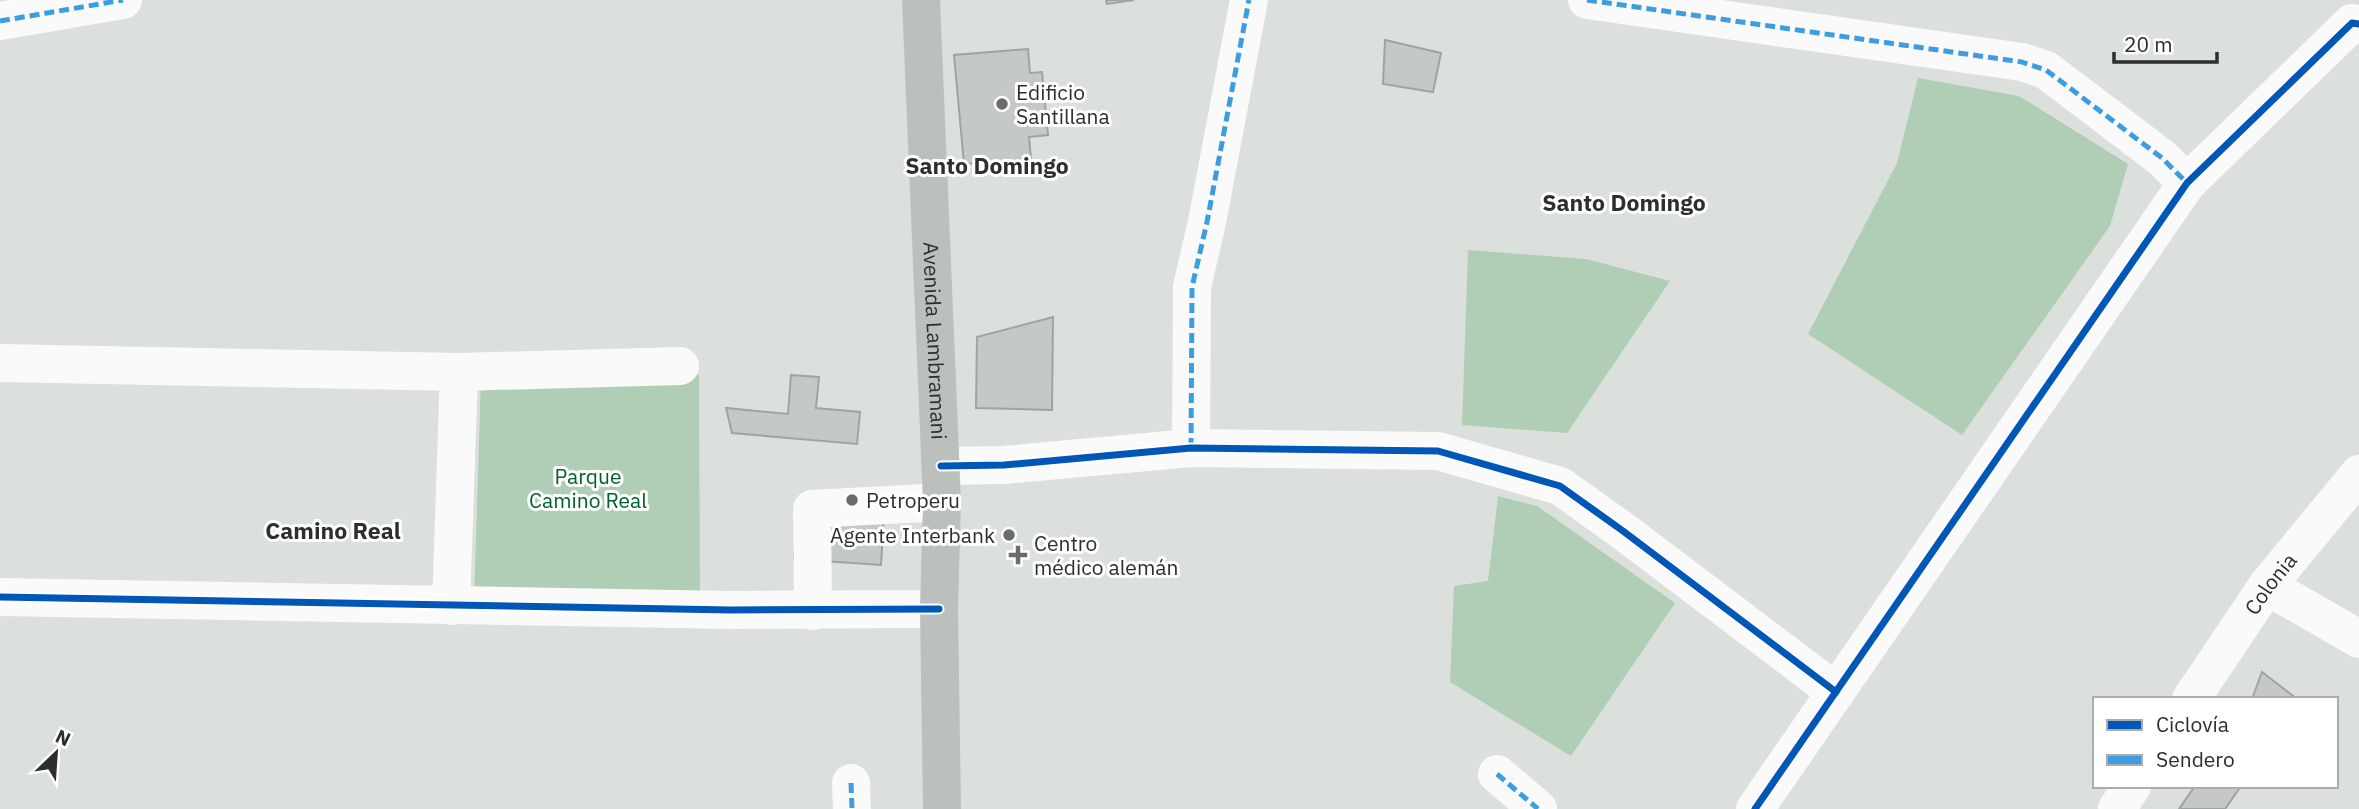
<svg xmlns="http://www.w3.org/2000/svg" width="2359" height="809" font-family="'IBM Plex Sans',sans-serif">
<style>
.green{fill:#b0cdb6}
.building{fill:#c5c9c6;stroke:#a0a4a1;stroke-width:2}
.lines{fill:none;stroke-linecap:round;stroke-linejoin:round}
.minor{stroke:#fafafa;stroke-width:38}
.major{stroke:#bbc0bc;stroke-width:38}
.quiet{stroke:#3d9de1;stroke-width:5;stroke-dasharray:10 5;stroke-linecap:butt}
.cycleway-casing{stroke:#fff;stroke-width:11}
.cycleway{stroke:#0057b8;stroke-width:7}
.poi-dot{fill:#696d6a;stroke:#fff;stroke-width:2.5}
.labels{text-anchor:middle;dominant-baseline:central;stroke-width:6;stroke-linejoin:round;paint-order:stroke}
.poi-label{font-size:21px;fill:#2c2f2c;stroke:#fff;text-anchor:start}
.street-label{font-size:21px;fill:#2c2f2c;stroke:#fff}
.park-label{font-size:21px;fill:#005f2a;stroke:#fff}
.neighbourhood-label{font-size:23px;font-weight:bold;fill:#2c2f2c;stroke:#fff}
</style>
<rect width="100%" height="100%" fill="#dbe0dc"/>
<!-- green -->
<g class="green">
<path d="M 1918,78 L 2019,96 L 2128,164 L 2110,226 L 1962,435 L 1808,334 L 1897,163 Z"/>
<path d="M 1468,250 L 1586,259 L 1670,281 L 1567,433 L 1462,425 Z"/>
<path d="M 699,375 L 700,604 L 474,601 L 481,376 Z"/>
<path d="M 1498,496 L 1537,506 L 1675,603 L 1571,756 L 1450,682 L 1454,586 L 1488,581 Z"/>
</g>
<!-- building -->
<g class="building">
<path d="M 1106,0 L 1134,0 L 1107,4 Z"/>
<path d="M 1385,40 L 1441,53 L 1433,92 L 1383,84 Z"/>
<path d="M 1028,49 L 1030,73 L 1042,72 L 1048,135 L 1029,137 L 1031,159 L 964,164 L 954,55 Z"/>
<path d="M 1053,317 L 1052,410 L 976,408 L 977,337 Z"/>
<path d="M 791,375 L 819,377 L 816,408 L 860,412 L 857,444 L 732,433 L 726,408 L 788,414 Z"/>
<path d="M 797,508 L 884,513 L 881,565 L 794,559 Z"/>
<path d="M 2262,672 L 2297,699 L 2252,699 Z"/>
<path d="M 2195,786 L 2241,786 L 2225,809 L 2179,809 Z"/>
</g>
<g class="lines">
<!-- minor -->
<g class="minor">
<path d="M 1587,0 L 2022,62 L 2046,70 L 2162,158 L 2187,183"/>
<path d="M 0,21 L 123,0"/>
<path d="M 0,363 L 459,372 L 680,366"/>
<path d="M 1191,448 L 1192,287 L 1207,222 L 1249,0"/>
<path d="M 941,466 L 1004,465 L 1191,448 L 1438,451 L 1560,486 L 1623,531 L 1836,692"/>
<path d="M 2267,586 L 2359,639"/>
<path d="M 0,597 L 731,610 L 939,609"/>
<path d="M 451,606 L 459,372"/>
<path d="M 813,611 L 812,509 L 942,502"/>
<path id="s1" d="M 2191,699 L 2267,586 L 2359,474"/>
<path d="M 1497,774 L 1538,809"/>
<path d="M 851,783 L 852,809"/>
<path d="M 1755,809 L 2187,183 L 2352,23 L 2359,24"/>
<path d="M 2117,809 L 2132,786"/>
</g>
<!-- major -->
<path class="major" id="s2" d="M 921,0 L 942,502 L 939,609 L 942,809"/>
<!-- quiet -->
<g class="quiet">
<path d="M 1587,0 L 2022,62 L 2046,70 L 2162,158 L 2187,183"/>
<path d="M 0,21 L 123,0"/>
<path d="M 1191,448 L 1192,287 L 1207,222 L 1249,0"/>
<path d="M 1497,774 L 1538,809"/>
<path d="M 851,783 L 852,809"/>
</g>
<defs>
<g id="cycleway">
<path d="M 941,466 L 1004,465 L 1191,448 L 1438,451 L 1560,486 L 1623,531 L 1836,692"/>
<path d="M 0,597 L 731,610 L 939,609"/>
<path d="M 1755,809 L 2187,183 L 2352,23 L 2359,24"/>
</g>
</defs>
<!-- cycleway casing -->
<use href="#cycleway" class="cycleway-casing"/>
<!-- cycleway -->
<use href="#cycleway" class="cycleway"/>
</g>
<!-- markers -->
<g class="poi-dot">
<circle cx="1002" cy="104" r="7"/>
<circle cx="852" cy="500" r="7"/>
<circle cx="1009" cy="535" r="7"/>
<path d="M1014.5 544.5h7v7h7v7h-7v7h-7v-7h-7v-7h7z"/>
</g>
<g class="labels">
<!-- poi labels -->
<g class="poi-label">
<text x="1016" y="92">Edificio<tspan x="1016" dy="24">Santillana</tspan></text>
<text x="866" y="500">Petroperu</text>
<text x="995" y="535" text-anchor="end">Agente Interbank</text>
<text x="1034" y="543">Centro<tspan x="1034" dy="24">médico alemán</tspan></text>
</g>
<!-- street labels -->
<g class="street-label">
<text stroke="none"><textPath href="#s2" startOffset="341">Avenida Lambramani</textPath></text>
<text stroke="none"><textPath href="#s1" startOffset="140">Colonia</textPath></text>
</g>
<!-- park labels -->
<g class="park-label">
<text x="588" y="476">Parque<tspan x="588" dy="24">Camino Real</tspan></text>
</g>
<!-- neighbourhood labels -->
<g class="neighbourhood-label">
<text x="987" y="165">Santo Domingo</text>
<text x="1624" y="202">Santo Domingo</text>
<text x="333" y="530">Camino Real</text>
</g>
</g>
<!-- legend -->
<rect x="2093" y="697" width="245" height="91" fill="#ffffff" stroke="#abacab" stroke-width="2"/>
<rect x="2107" y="720" width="35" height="10" fill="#0057b8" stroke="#abacab" stroke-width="2"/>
<text x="2156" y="732" font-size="21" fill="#2c2f2c">Ciclovía</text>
<rect x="2107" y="755" width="35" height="10" fill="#3d9de1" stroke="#abacab" stroke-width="2"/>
<text x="2156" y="767" font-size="21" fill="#2c2f2c">Sendero</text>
<!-- north arrow -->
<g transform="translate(56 753) rotate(25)" stroke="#ffffff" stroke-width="5" paint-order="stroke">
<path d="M0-5L12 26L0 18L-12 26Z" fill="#2c2f2c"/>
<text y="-10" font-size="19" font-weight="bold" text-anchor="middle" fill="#2c2f2c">N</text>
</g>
<!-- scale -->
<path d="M2114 52v10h103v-10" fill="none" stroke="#2c2f2c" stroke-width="3.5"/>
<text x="2124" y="52" font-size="21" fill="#2c2f2c" stroke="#ffffff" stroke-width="5" paint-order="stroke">20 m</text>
</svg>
